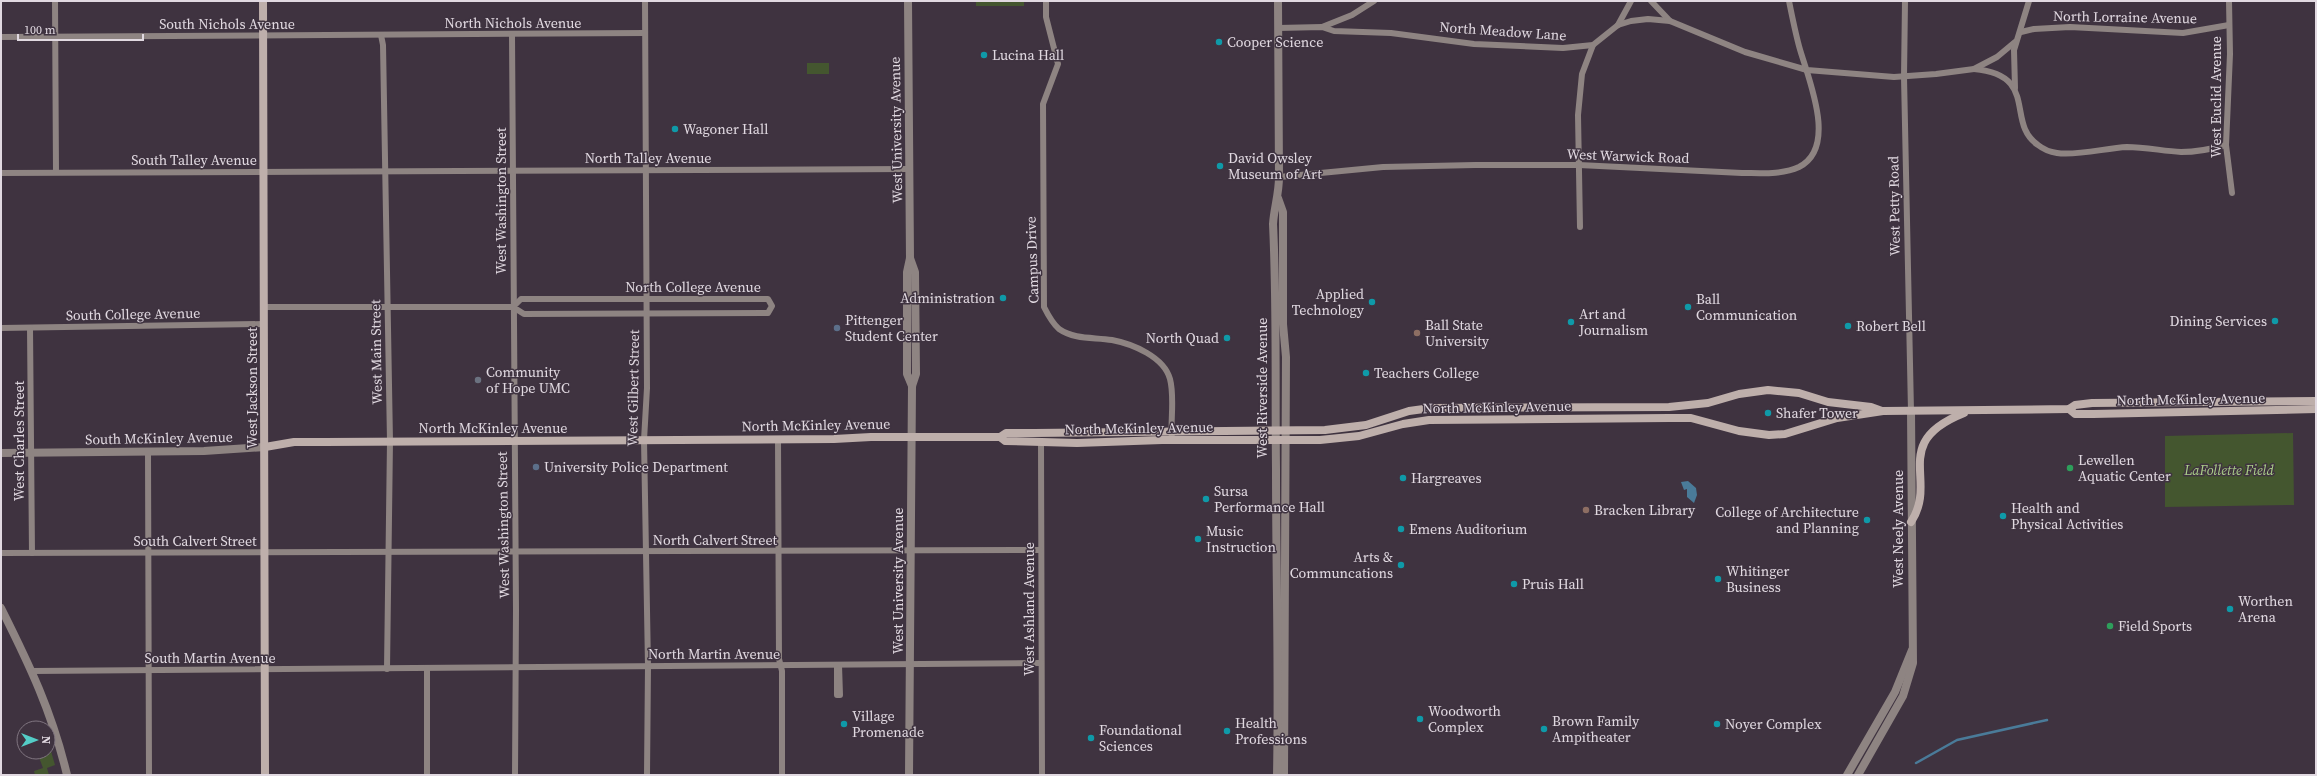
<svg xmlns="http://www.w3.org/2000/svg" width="2317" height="776" font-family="'Source Serif 4',serif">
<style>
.green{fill:#44562f}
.water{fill:#4a7b99}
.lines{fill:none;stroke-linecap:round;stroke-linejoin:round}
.stream{stroke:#4a7b99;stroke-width:2.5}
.minor{stroke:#8e8482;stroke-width:6}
.tertiary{stroke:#8e8482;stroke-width:8}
.secondary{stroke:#beafab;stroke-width:8}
.culture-dot{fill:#0f9aa8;stroke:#3f3340;stroke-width:1.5}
.service-dot{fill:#5c6f8a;stroke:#3f3340;stroke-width:1.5}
.education-dot{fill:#8d6e63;stroke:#3f3340;stroke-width:1.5}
.worship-dot{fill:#6b7280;stroke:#3f3340;stroke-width:1.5}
.leisure-dot{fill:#2e9e5b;stroke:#3f3340;stroke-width:1.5}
.labels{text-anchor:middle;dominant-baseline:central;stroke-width:3;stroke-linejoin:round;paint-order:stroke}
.street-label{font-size:14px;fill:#e1d9e1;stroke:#3f3340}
.poi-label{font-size:14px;fill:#e1d9e1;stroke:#3f3340;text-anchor:start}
.park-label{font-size:14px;font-style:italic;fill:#abce88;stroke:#3f3340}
</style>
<rect width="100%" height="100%" fill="#3f3340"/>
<!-- green -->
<g class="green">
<rect x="976" y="1" width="48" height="5"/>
<rect x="807" y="63" width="22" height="11"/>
<path d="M 2293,433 L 2294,505 L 2165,507 L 2165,436 Z"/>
<path d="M 48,741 L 55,765 L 47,768 L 49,775 L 35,775 L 34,771 L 43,768 L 37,752 L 48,752 Z"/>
</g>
<!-- water -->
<path class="water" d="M 1688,481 L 1696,488 L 1697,495 L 1694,503 L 1687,497 L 1687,489 L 1684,490 L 1681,482 Z"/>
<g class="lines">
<!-- stream -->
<path class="stream" d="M 1916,763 L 1957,740 L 2047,720"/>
<!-- minor -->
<g class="minor">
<path d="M 55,1 L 56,172"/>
<path d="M 645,1 L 647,388 L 644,440 L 648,666 L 647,775"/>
<path d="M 1046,1 L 1046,17 L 1058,64 L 1043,104 L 1044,307 C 1048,315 1052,323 1059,329 C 1075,340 1094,337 1112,340 C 1133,344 1164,357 1170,379 C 1175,398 1170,421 1172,440"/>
<path d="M 1651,1 L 1670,21"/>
<path d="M 1905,1 L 1904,77 L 1911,411"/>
<path d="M 2229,1 L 2230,54 L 2226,145 L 2232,193"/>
<path d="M 1618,25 L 1631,1"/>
<path d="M 1322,27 L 1352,15 L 1374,1"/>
<path d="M 1278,28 L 1322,27 L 1334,31 L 1391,33 L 1474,44 L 1563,48 L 1593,45 L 1618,25 L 1631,21 L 1648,19 L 1670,21 L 1745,52 L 1807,70 L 1894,77 L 1936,74 L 1974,69 L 1997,57 L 2015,42"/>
<path d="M 2021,32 L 2034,29 L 2070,27 L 2183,33 L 2229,25"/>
<path d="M 381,35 L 383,45 L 390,441 L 387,669"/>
<path d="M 512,35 L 516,610 L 515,775"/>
<path d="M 1,37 L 645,33"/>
<path d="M 1974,69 C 2040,75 2005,123 2038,145 C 2043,149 2050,152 2057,153 C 2077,156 2106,148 2127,147 C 2145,147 2163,151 2181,152 C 2196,152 2212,149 2226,145"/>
<path d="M 2015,88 L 2014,50 L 2029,1"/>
<path d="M 1,173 L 909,169"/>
<path d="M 1279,177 L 1383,167 L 1475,165 L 1579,165 L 1742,173 C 1760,173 1782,175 1799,167 C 1839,147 1807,76 1799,46 C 1795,31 1792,16 1789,1"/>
<path d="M 1580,227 L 1578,115 L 1582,74 L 1593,45"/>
<path d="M 264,307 L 513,307 L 524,314 L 768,313 L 772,306 L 768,299 L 521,299 L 513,307"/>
<path d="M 1,328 L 264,324"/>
<path d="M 30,328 L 32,553"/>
<path d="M 778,439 L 779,659 L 782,671 L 782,775"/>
<path d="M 1041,443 L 1042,775"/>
<path d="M 148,452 L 149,775"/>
<path d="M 1,553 L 1040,550"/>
<path d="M 837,665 L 837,695 L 840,695 L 839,665"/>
<path d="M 32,671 L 1041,663"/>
<path d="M 427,775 L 427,668"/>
</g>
<!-- tertiary -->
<g class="tertiary">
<path d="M 908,1 L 910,258 L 907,272 L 907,374 L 912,386"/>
<path d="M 1278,198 L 1283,212 L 1283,324 L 1286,357 L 1284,775"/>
<path d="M 1,453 L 204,451 L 265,447"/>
<path d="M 1,608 C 30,666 52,712 67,775"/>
<path d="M 909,775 L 912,386 L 916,374 L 915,272 L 910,258"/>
<path d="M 1277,775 C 1279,673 1276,571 1276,469 C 1275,387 1277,306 1273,224 C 1274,208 1279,194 1279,177 L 1278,1"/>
<path d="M 1847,775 L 1895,692 L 1912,650"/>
<path d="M 1858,775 L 1903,696 L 1913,663 L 1911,411"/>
</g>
<!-- secondary -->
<g class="secondary">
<path d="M 263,1 L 265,775"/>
<path d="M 2069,409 L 2075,414 L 2093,414 L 2316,409"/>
<path d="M 1000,437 L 1006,433 L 1034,433 L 1325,430 L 1366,425 L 1409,411 L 1431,408 L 1669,407 L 1708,403 L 1739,394 L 1768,390 L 1799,393 L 1828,402 L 1871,407 L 1882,411"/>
<path d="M 265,447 L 294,442 L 324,442 L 834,439 L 871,437 L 1000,437 L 1005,441 L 1077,443 L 1162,440 L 1320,440 L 1359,436 L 1403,424 L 1429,420 L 1669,418 L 1691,418 L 1739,431 L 1769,435 L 1785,434 L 1837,418 L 1883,411 L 2069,409 L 2075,405 L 2092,403 L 2316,401"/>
<path d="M 1911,522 C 1939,480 1889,443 1964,413"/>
</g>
</g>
<!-- markers -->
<g class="culture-dot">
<circle cx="1219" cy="42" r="4"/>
<circle cx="984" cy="55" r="4"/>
<circle cx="675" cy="129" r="4"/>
<circle cx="1220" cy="166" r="4"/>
<circle cx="1003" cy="298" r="4"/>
<circle cx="1372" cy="302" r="4"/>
<circle cx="1688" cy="307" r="4"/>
<circle cx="2275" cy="321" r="4"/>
<circle cx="1571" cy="322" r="4"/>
<circle cx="1848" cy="326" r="4"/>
<circle cx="1227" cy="338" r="4"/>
<circle cx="1366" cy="373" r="4"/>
<circle cx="1768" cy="413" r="4"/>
<circle cx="1403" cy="478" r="4"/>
<circle cx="1206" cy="499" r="4"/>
<circle cx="2003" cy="516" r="4"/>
<circle cx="1867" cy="520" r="4"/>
<circle cx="1401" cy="529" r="4"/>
<circle cx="1198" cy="539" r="4"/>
<circle cx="1401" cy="565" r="4"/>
<circle cx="1718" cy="579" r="4"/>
<circle cx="1514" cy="584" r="4"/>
<circle cx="2230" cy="609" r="4"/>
<circle cx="1420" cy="719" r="4"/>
<circle cx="844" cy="724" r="4"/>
<circle cx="1717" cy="724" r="4"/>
<circle cx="1544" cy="729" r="4"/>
<circle cx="1227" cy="731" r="4"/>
<circle cx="1091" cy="738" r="4"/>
</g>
<g class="service-dot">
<circle cx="837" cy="328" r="4"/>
<circle cx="536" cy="467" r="4"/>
</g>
<g class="education-dot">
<circle cx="1417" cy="333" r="4"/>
<circle cx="1586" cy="510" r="4"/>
</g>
<circle class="worship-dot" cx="478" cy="380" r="4"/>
<g class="leisure-dot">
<circle cx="2070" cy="468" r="4"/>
<circle cx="2110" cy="626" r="4"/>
</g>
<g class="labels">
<!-- street labels -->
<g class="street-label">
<text transform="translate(2125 17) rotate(1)">North Lorraine Avenue</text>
<text x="513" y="23">North Nichols Avenue</text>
<text x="227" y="24">South Nichols Avenue</text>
<text transform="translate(1503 31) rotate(4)">North Meadow Lane</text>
<text transform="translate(2216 97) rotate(-90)">West Euclid Avenue</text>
<text transform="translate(896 130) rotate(-91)">West University Avenue</text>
<text transform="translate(1628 156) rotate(2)">West Warwick Road</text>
<text x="648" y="158">North Talley Avenue</text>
<text x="194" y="160">South Talley Avenue</text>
<text transform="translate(501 201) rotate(-90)">West Washington Street</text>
<text transform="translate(1894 206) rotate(-91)">West Petty Road</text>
<text transform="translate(1032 260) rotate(-92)">Campus Drive</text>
<text x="693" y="287">North College Avenue</text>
<text transform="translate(133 314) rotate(-1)">South College Avenue</text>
<text transform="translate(376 352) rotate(-91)">West Main Street</text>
<text transform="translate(252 388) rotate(-90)">West Jackson Street</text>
<text transform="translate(633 388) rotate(-89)">West Gilbert Street</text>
<text transform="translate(1262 388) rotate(-90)">West Riverside Avenue</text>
<text transform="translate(2191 399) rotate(-1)">North McKinley Avenue</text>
<text transform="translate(1497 407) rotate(-1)">North McKinley Avenue</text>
<text transform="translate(816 425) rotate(-1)">North McKinley Avenue</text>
<text x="493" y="428">North McKinley Avenue</text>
<text transform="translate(1139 428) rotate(-1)">North McKinley Avenue</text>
<text transform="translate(159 438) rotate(-1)">South McKinley Avenue</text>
<text transform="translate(19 441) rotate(-90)">West Charles Street</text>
<text transform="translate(503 525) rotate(-91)">West Washington Street</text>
<text transform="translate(1898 529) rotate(-90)">West Neely Avenue</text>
<text x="715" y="540">North Calvert Street</text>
<text x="195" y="541">South Calvert Street</text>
<text transform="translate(898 581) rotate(-90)">West University Avenue</text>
<text transform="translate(1029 609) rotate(-90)">West Ashland Avenue</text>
<text x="714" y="654">North Martin Avenue</text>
<text x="210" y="658">South Martin Avenue</text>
</g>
<!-- poi labels -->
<g class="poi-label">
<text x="1227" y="42">Cooper Science</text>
<text x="992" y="55">Lucina Hall</text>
<text x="683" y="129">Wagoner Hall</text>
<text x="1228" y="158">David Owsley<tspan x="1228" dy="16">Museum of Art</tspan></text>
<text x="1364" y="294" text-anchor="end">Applied<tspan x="1364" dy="16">Technology</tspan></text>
<text x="995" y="298" text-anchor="end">Administration</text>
<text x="1696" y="299">Ball<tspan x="1696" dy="16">Communication</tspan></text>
<text x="1579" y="314">Art and<tspan x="1579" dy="16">Journalism</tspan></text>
<text x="845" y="320">Pittenger<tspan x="845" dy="16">Student Center</tspan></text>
<text x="2267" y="321" text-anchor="end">Dining Services</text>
<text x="1425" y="325">Ball State<tspan x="1425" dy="16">University</tspan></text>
<text x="1856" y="326">Robert Bell</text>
<text x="1219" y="338" text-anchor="end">North Quad</text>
<text x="486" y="372">Community<tspan x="486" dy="16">of Hope UMC</tspan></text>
<text x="1374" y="373">Teachers College</text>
<text x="1776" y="413">Shafer Tower</text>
<text x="2078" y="460">Lewellen<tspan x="2078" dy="16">Aquatic Center</tspan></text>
<text x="544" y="467">University Police Department</text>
<text x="1411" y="478">Hargreaves</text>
<text x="1214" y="491">Sursa<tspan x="1214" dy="16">Performance Hall</tspan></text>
<text x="2011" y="508">Health and<tspan x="2011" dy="16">Physical Activities</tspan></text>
<text x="1594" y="510">Bracken Library</text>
<text x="1859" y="512" text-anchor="end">College of Architecture<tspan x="1859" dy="16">and Planning</tspan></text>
<text x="1409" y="529">Emens Auditorium</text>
<text x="1206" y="531">Music<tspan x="1206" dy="16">Instruction</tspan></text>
<text x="1393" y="557" text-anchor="end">Arts &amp;<tspan x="1393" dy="16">Communcations</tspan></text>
<text x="1726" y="571">Whitinger<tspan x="1726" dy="16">Business</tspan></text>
<text x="1522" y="584">Pruis Hall</text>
<text x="2238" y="601">Worthen<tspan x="2238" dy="16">Arena</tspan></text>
<text x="2118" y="626">Field Sports</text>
<text x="1428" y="711">Woodworth<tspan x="1428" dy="16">Complex</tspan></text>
<text x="852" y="716">Village<tspan x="852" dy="16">Promenade</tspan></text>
<text x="1552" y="721">Brown Family<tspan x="1552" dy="16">Ampitheater</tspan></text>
<text x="1235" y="723">Health<tspan x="1235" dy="16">Professions</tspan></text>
<text x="1725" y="724">Noyer Complex</text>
<text x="1099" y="730">Foundational<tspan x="1099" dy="16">Sciences</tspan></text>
</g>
<!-- park labels -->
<g class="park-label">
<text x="2229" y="470">LaFollette Field</text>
</g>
</g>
<!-- border -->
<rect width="2317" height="776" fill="none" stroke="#e1d9e1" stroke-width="4"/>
<!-- north arrow -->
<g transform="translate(36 740) rotate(90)"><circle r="19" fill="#3f3340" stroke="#807580"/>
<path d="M0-3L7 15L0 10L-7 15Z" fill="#54cdc7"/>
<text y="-6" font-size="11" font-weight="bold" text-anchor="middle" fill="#e1d9e1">N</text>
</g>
<!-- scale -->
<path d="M18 34v6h125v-6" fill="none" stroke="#e1d9e1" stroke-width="2"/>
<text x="24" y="34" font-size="12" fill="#e1d9e1" stroke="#3f3340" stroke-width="3" paint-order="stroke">100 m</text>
</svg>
